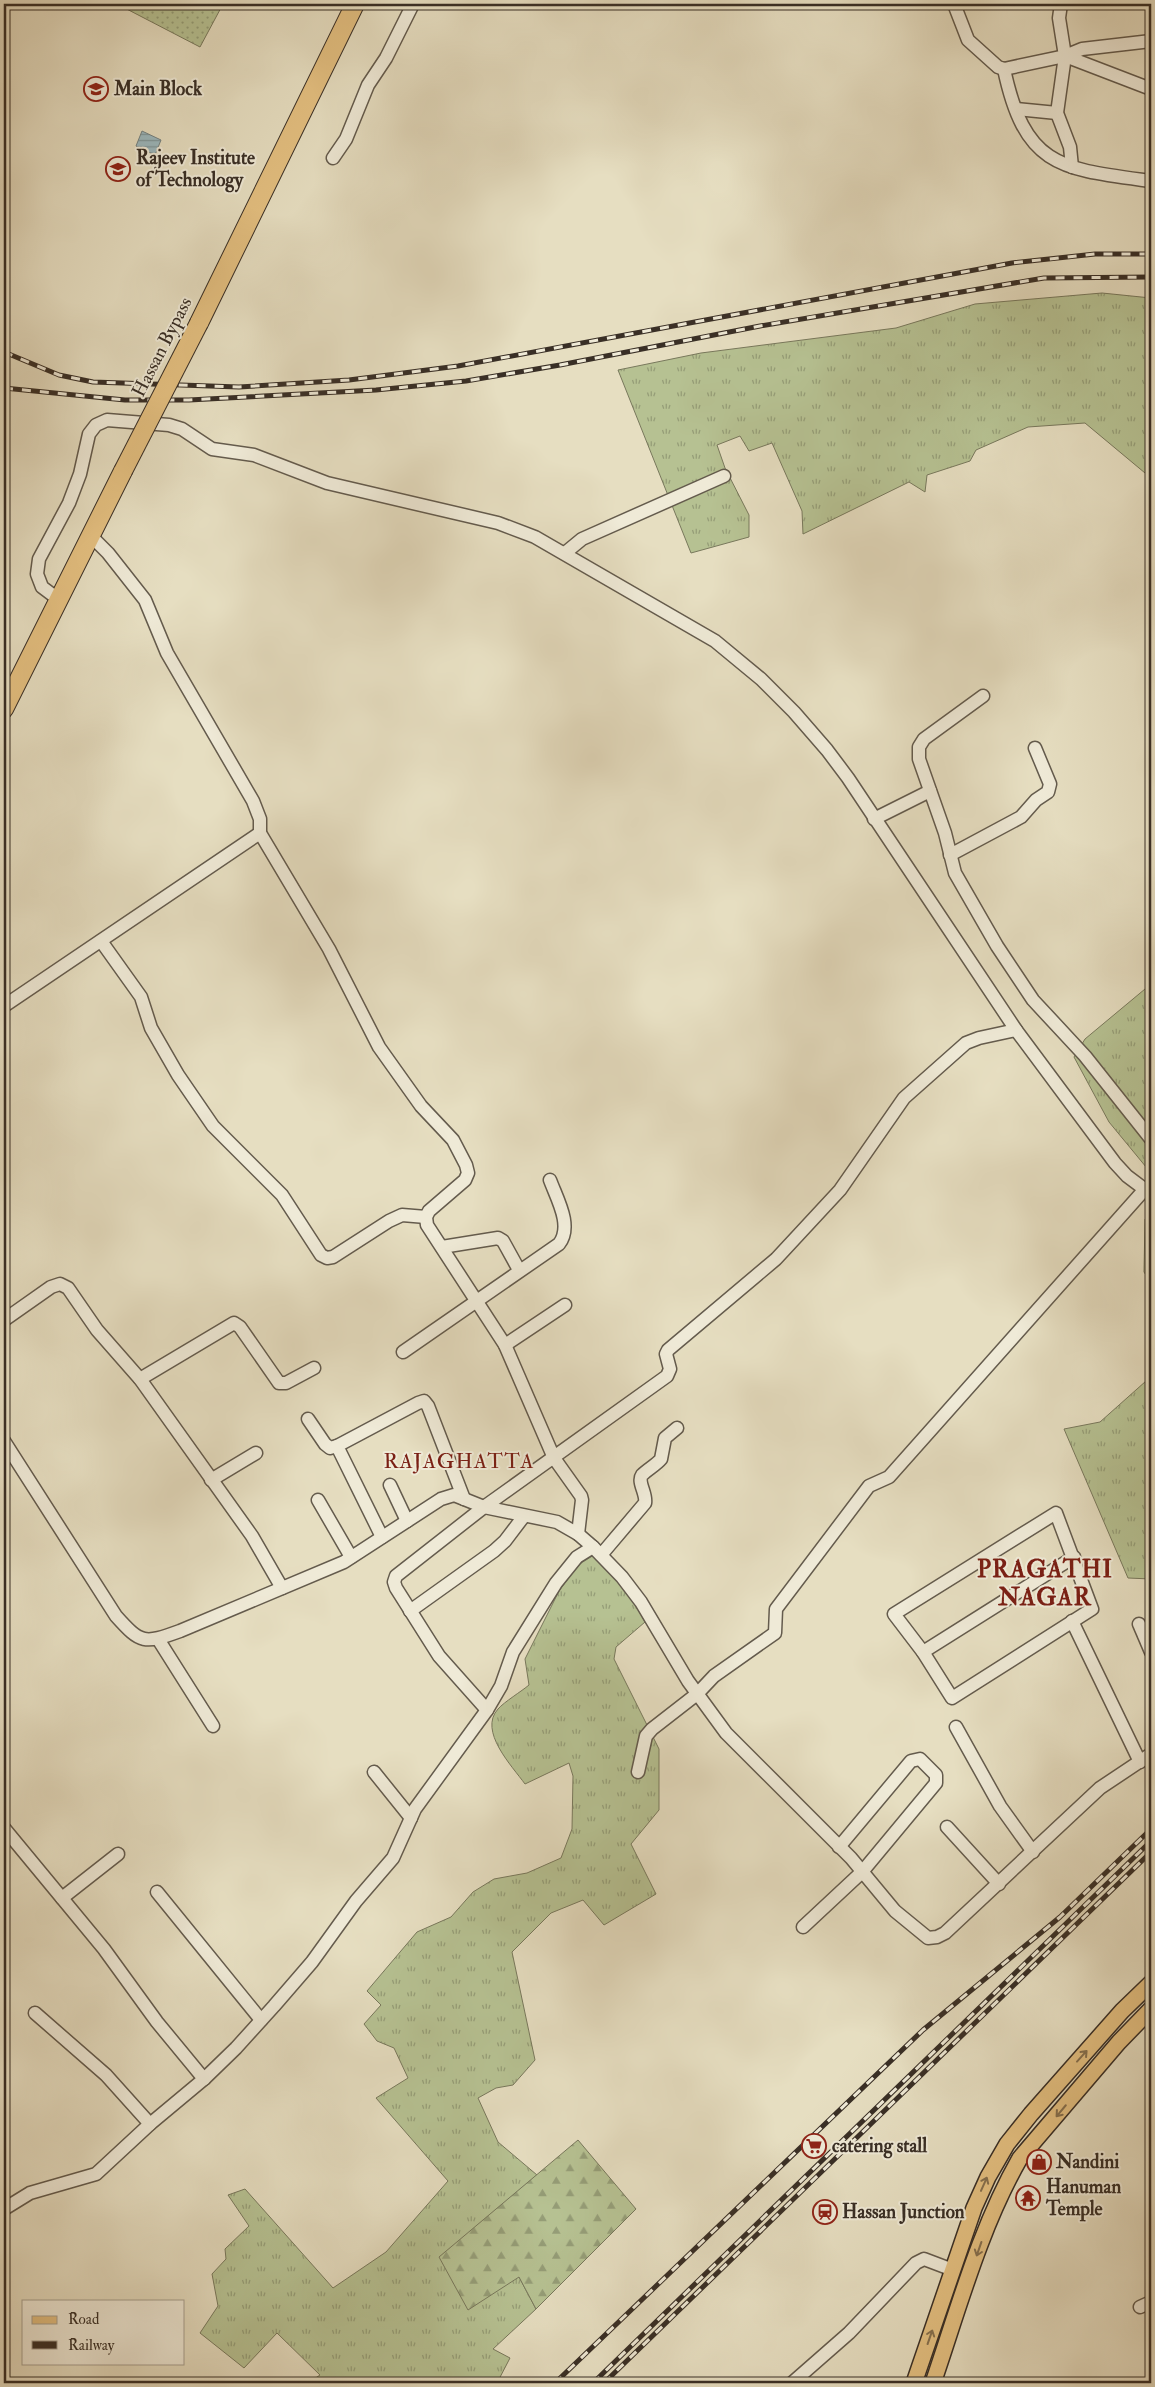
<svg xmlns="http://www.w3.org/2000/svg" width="1155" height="2387" font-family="'IM FELL Double Pica',serif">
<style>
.grass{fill:url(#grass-tufts);stroke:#78785c}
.forest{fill:url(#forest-firs);stroke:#78785c}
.park{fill:url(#park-dots);stroke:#78785c}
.water{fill:url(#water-rules);stroke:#748282}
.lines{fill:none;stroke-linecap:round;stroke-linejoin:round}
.minor-casing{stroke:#645b4d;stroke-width:15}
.major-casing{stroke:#392f26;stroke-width:18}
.highway-casing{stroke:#392f26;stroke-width:20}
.minor{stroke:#efead7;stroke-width:12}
.major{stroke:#e3bf80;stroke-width:15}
.highway{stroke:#e3bf80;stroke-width:18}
.rail-casing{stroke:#392f26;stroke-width:5}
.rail{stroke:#efead7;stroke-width:3;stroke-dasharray:9;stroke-linecap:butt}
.highway-bridge-casing{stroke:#392f26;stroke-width:20;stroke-linecap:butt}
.highway-bridge{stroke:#e3bf80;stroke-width:18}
.oneway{stroke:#86704e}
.labels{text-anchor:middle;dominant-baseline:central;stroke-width:4;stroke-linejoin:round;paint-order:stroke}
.poi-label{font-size:19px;font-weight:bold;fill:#392f26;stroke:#efead7;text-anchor:start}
.street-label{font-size:19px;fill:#392f26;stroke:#efead7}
.quarter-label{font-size:21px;letter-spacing:1px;fill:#7a1f14;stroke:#efead7}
.district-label{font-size:24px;font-weight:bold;letter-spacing:1px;fill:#7a1f14;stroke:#efead7}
</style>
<defs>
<pattern id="grass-tufts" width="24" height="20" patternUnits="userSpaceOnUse" patternTransform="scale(1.25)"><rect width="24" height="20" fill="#b6c192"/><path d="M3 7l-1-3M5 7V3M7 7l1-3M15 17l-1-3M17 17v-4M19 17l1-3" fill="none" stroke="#959d77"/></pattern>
<pattern id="forest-firs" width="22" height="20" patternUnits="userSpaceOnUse" patternTransform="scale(1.25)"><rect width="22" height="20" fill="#b6c192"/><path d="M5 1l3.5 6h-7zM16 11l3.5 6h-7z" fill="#959d77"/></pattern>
<pattern id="park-dots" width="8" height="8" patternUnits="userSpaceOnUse" patternTransform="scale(1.25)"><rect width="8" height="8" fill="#b6c192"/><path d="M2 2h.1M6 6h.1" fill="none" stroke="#959d77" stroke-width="1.8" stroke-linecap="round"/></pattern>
<pattern id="water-rules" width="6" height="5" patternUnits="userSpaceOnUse" patternTransform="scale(1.25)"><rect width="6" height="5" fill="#9cb9bf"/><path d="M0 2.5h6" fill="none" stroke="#80979b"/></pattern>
</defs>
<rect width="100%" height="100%" fill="#e6dec1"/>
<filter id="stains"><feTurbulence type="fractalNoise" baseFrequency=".004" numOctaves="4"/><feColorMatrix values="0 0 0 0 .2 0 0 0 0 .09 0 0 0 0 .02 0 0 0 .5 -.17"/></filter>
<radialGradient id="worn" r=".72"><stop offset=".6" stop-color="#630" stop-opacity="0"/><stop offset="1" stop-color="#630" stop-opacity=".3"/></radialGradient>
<!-- grass -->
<g class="grass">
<path d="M 1102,293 L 1151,298 L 1151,478 L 1085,423 L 1028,427 L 976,450 L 970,461 L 927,475 L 925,492 L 909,482 L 803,534 L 802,511 L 772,443 L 749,451 L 740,436 L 717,445 L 725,468 L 749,515 L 749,537 L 691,553 L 618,370 L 701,353 L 896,328 L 975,304 Z"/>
<path d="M 1151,984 L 1151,1173 L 1109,1122 L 1074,1057 L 1085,1039 Z"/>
<path d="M 1151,1218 L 1151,1283 L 1144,1272 L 1145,1219 Z"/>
<path d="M 1151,1363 L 1151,1579 L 1128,1578 L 1064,1429 L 1100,1422 L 1146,1381 Z"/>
<path d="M 594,1555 L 631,1596 L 645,1622 L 616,1647 L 614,1659 L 659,1749 L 659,1810 L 631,1844 L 656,1894 L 604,1925 L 583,1900 L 551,1913 L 512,1952 L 535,2060 L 513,2085 L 496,2088 L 478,2098 L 498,2142 L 537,2175 L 440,2257 L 519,2277 L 536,2309 L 493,2349 L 510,2358 L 497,2383 L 308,2383 L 320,2375 L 277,2333 L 244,2368 L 200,2333 L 218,2306 L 212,2274 L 226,2259 L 225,2249 L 249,2226 L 228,2195 L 245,2189 L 333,2288 L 386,2252 L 448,2181 L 376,2098 L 408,2078 L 394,2048 L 377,2041 L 364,2024 L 381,2005 L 367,1991 L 417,1932 L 451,1917 L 473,1892 L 494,1879 L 527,1873 L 561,1858 L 572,1829 L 573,1776 L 569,1763 L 525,1784 C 512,1766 478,1731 498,1709 C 504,1702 522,1691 529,1685 L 525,1659 L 559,1591 L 578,1565 Z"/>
</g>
<!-- forest -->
<path class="forest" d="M 578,2140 L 636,2209 L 536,2309 L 519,2277 L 468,2310 L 439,2257 Z"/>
<!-- park -->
<path class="park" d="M 117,4 L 223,4 L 200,47 Z"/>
<!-- water -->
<path class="water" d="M 142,131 L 161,140 L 155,155 L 136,146 Z"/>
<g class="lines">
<defs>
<g id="minor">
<path d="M 954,4 L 968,40 L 998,67 L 1004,69 L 1065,56 L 1082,49 L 1151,41"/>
<path d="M 1061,4 L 1059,18 L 1065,56 L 1057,113 L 1070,147 L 1072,167"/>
<path d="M 1065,56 L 1151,89"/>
<path d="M 1004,69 C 1025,168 1061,169 1151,181"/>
<path d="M 1016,109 L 1057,113"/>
<path d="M 333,158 L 346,139 L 368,85 L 386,58 L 413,4"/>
<path d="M 90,535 L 108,553 L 145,600 L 167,653 L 253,801 L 260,819 L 260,833 L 329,949 L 379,1047 L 421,1106 L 453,1140 L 466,1165 L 468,1173 L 465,1180 L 429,1211 L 426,1217 L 427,1225 L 505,1345 L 554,1458 L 581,1496 L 582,1500 L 578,1534"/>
<path d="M 565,553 L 582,539 L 724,476"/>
<path d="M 58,599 L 42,587 L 37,574 L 39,559 L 69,503 L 80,474 L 89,434 L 96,425 L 107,420 L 169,425 L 182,429 L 212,449 L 254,455 L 327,483 L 498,523 L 535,537 L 715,641 L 761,679 L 794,712 L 827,750 L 848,778 L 1016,1030 L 1115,1163 L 1127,1176 L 1151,1194"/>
<path d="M 983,696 L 924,739 L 919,747 L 919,759 L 945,833 L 955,873 L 997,946 L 1033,1000 L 1085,1056 L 1151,1139"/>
<path d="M 874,819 L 930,791"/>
<path d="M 950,855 L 1021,817 L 1036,800 L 1048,792 L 1050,784 L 1035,748"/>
<path d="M 101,941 L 141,997 L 151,1028 L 178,1075 L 213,1126 L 282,1195 L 321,1255 L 327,1258 L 333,1257 L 389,1221 L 402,1215 L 426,1217"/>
<path d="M 4,1006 L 260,833"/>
<path d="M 442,1247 L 498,1238 L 503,1241 L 519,1270"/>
<path d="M 4,1320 L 51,1287 L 60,1284 L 68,1288 L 97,1330 L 140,1379 L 252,1536 L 282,1588"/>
<path d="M 505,1345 L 565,1305"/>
<path d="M 403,1352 L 559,1244 C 573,1226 557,1199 550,1180"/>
<path d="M 140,1379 L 234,1323 L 240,1327 L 279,1383 L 286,1383 L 314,1368"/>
<path d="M 308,1419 L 325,1444 L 330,1448 L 337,1446"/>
<path d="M 4,1441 L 116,1616 C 141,1644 144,1644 180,1631 L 344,1562 L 441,1499 L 454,1495 L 484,1507 L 557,1522 L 578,1534 L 593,1547"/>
<path d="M 211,1480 L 256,1453"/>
<path d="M 390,1485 L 407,1521"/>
<path d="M 318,1500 L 351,1557"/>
<path d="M 1056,1513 L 1092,1609 L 952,1698 L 923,1652 L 894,1614 Z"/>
<path d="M 382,1537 L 337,1446 L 418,1403 L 424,1401 L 428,1406 L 464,1499"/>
<path d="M 601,1555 L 645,1503 C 647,1494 637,1482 642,1475 C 648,1469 656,1465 661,1459 L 665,1438 L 677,1428"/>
<path d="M 410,1611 L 494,1551 L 505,1541 L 524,1516"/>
<path d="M 1072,1621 L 1140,1762"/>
<path d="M 1139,1624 L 1151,1652"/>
<path d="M 158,1639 L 213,1726"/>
<path d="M 923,1652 L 1074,1557"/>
<path d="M 487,1710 L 439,1656 L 396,1588 L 394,1582 L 396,1576 L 484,1507 L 667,1376 L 670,1369 L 666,1354 L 668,1350 L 776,1259 L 840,1190 L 904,1098 L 966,1043 L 979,1038 L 1016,1030"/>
<path d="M 956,1727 L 1000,1806 L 1033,1852"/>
<path d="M 374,1772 L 411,1818"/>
<path d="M 638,1772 L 646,1736 L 652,1729 L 697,1694 L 714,1676 L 775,1633 L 776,1609 L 869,1486 L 889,1477 L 1145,1189"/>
<path d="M 947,1827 L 999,1884"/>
<path d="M 4,1828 L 104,1949 L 157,2022 L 204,2079"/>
<path d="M 157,1892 L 261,2020"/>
<path d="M 62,1898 L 118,1854"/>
<path d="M 803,1927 L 862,1872 L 936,1783 L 936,1775 L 920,1759 L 911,1761 L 839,1847"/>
<path d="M 35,2013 L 106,2075 L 150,2124"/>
<path d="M 4,2209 L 30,2193 L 96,2174 L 150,2124 L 204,2079 L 236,2048 L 274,2006 L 312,1962 L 356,1901 L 393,1858 L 415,1809 L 487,1710 L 501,1686 L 513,1652 L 556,1583 L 577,1557 L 593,1547 L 622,1577 L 641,1602 L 688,1681 L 726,1733 L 851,1858 L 895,1911 L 928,1938 L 937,1937 L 945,1933 L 1100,1788 L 1151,1754"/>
<path d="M 1140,2307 L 1151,2302"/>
<path d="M 792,2383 L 849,2333 L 916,2263 L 924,2259 L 953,2270"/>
</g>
<g id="major">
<path d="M 914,2383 L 974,2208 L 988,2177 L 1007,2144 L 1031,2114 L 1122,2011 L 1151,1983"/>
<path d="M 933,2383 C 959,2307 980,2228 1020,2158 L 1119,2042 L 1151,2009"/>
</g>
<g id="highway">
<path d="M 199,323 L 355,4"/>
<path d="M 4,709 L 123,471"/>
</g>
</defs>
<!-- minor casing -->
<use href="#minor" class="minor-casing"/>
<!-- major casing -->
<use href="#major" class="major-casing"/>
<!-- highway casing -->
<use href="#highway" class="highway-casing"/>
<!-- minor -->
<use href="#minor" class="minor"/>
<!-- major -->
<use href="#major" class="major"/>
<!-- highway -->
<use href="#highway" class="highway"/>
<defs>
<g id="rail">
<path d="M 4,352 L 59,375 L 93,382 L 239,387 L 349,380 L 458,366 L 1012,263 L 1095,254 L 1151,254"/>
<path d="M 4,388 L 125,400 L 189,400 L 376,390 L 466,381 L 560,365 L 760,326 L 1044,278 L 1151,277"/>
<path d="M 555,2383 L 923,2030 L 1060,1917 L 1151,1829"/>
<path d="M 593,2383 L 1151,1841"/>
<path d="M 604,2383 L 1151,1852"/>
</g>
</defs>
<!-- rail casing -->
<use href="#rail" class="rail-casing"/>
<!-- rail -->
<use href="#rail" class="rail"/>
<defs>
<path id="highway-bridge" d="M 123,471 L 199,323"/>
</defs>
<!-- highway-bridge casing -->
<use href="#highway-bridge" class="highway-bridge-casing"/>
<!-- highway-bridge -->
<use href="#highway-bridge" class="highway-bridge"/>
</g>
<!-- one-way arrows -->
<defs><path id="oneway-shaft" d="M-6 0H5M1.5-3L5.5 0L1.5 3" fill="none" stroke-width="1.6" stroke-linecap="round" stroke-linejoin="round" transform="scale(1.25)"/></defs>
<g class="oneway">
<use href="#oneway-shaft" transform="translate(1082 2056) rotate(-48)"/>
<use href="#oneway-shaft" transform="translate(1061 2111) rotate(130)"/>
<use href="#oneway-shaft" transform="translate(984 2184) rotate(-66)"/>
<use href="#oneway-shaft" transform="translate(979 2249) rotate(109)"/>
<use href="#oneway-shaft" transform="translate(930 2337) rotate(-71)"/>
</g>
<!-- icons -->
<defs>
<symbol id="university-ring" viewBox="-11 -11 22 22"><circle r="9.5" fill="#efead7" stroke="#8f2418" stroke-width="1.5"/><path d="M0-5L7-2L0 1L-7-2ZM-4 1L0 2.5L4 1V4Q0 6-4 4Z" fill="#8f2418"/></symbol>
<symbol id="supermarket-ring" viewBox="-11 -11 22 22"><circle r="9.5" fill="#efead7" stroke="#8f2418" stroke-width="1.5"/><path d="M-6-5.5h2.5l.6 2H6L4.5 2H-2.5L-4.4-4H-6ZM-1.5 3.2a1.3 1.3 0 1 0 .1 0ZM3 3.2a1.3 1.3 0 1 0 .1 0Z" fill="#8f2418"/></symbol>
<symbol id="shop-ring" viewBox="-11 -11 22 22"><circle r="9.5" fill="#efead7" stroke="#8f2418" stroke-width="1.5"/><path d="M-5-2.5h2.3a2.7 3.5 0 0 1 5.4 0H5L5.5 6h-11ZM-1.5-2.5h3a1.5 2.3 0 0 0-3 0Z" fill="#8f2418"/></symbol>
<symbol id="temple-ring" viewBox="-11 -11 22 22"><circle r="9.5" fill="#efead7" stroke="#8f2418" stroke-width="1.5"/><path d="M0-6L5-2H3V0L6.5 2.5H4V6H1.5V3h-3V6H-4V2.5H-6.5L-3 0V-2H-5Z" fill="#8f2418"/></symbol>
<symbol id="station-ring" viewBox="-11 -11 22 22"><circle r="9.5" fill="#efead7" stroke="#8f2418" stroke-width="1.5"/><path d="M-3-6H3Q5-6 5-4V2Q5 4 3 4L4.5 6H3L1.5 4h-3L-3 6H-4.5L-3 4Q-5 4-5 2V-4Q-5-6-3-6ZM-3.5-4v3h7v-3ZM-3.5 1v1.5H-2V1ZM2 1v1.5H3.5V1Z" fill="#8f2418"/></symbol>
</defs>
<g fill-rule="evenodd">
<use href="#university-ring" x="82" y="75" width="28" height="28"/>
<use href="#university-ring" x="104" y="155" width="28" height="28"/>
<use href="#supermarket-ring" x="800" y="2132" width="28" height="28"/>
<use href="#shop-ring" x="1025" y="2148" width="28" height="28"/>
<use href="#temple-ring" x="1014" y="2184" width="28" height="28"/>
<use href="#station-ring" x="811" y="2198" width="28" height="28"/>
</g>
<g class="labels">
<!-- poi labels -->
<g class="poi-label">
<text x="114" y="89">Main Block</text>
<text x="136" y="158">Rajeev Institute<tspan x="136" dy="22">of Technology</tspan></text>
<text x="832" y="2146">catering stall</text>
<text x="1056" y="2162">Nandini</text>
<text x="1046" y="2187">Hanuman<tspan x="1046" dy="22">Temple</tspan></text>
<text x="842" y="2212">Hassan Junction</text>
</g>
<!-- street labels -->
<g class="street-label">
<text transform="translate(162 347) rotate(-63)">Hassan Bypass</text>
</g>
<!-- quarter labels -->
<g class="quarter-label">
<text x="459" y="1461">RAJAGHATTA</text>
</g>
<!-- district labels -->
<g class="district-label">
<text x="1045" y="1569">PRAGATHI<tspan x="1045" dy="28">NAGAR</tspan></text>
</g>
</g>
<!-- margin -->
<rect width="1155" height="2387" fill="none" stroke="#e6dec1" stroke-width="20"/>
<rect x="5" y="5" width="1145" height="2377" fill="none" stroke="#392f26" stroke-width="2.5"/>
<rect x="10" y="10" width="1135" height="2367" fill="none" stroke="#392f26"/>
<!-- legend -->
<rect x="22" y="2300" width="162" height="65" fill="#efead7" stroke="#a69f90"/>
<rect x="32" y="2316" width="25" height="8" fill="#e3bf80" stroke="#a69f90"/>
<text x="68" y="2324" font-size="15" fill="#392f26">Road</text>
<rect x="32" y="2341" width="25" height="8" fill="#392f26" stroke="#a69f90"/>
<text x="68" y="2350" font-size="15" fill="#392f26">Railway</text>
<rect width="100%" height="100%" filter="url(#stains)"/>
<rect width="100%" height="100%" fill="url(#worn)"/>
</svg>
